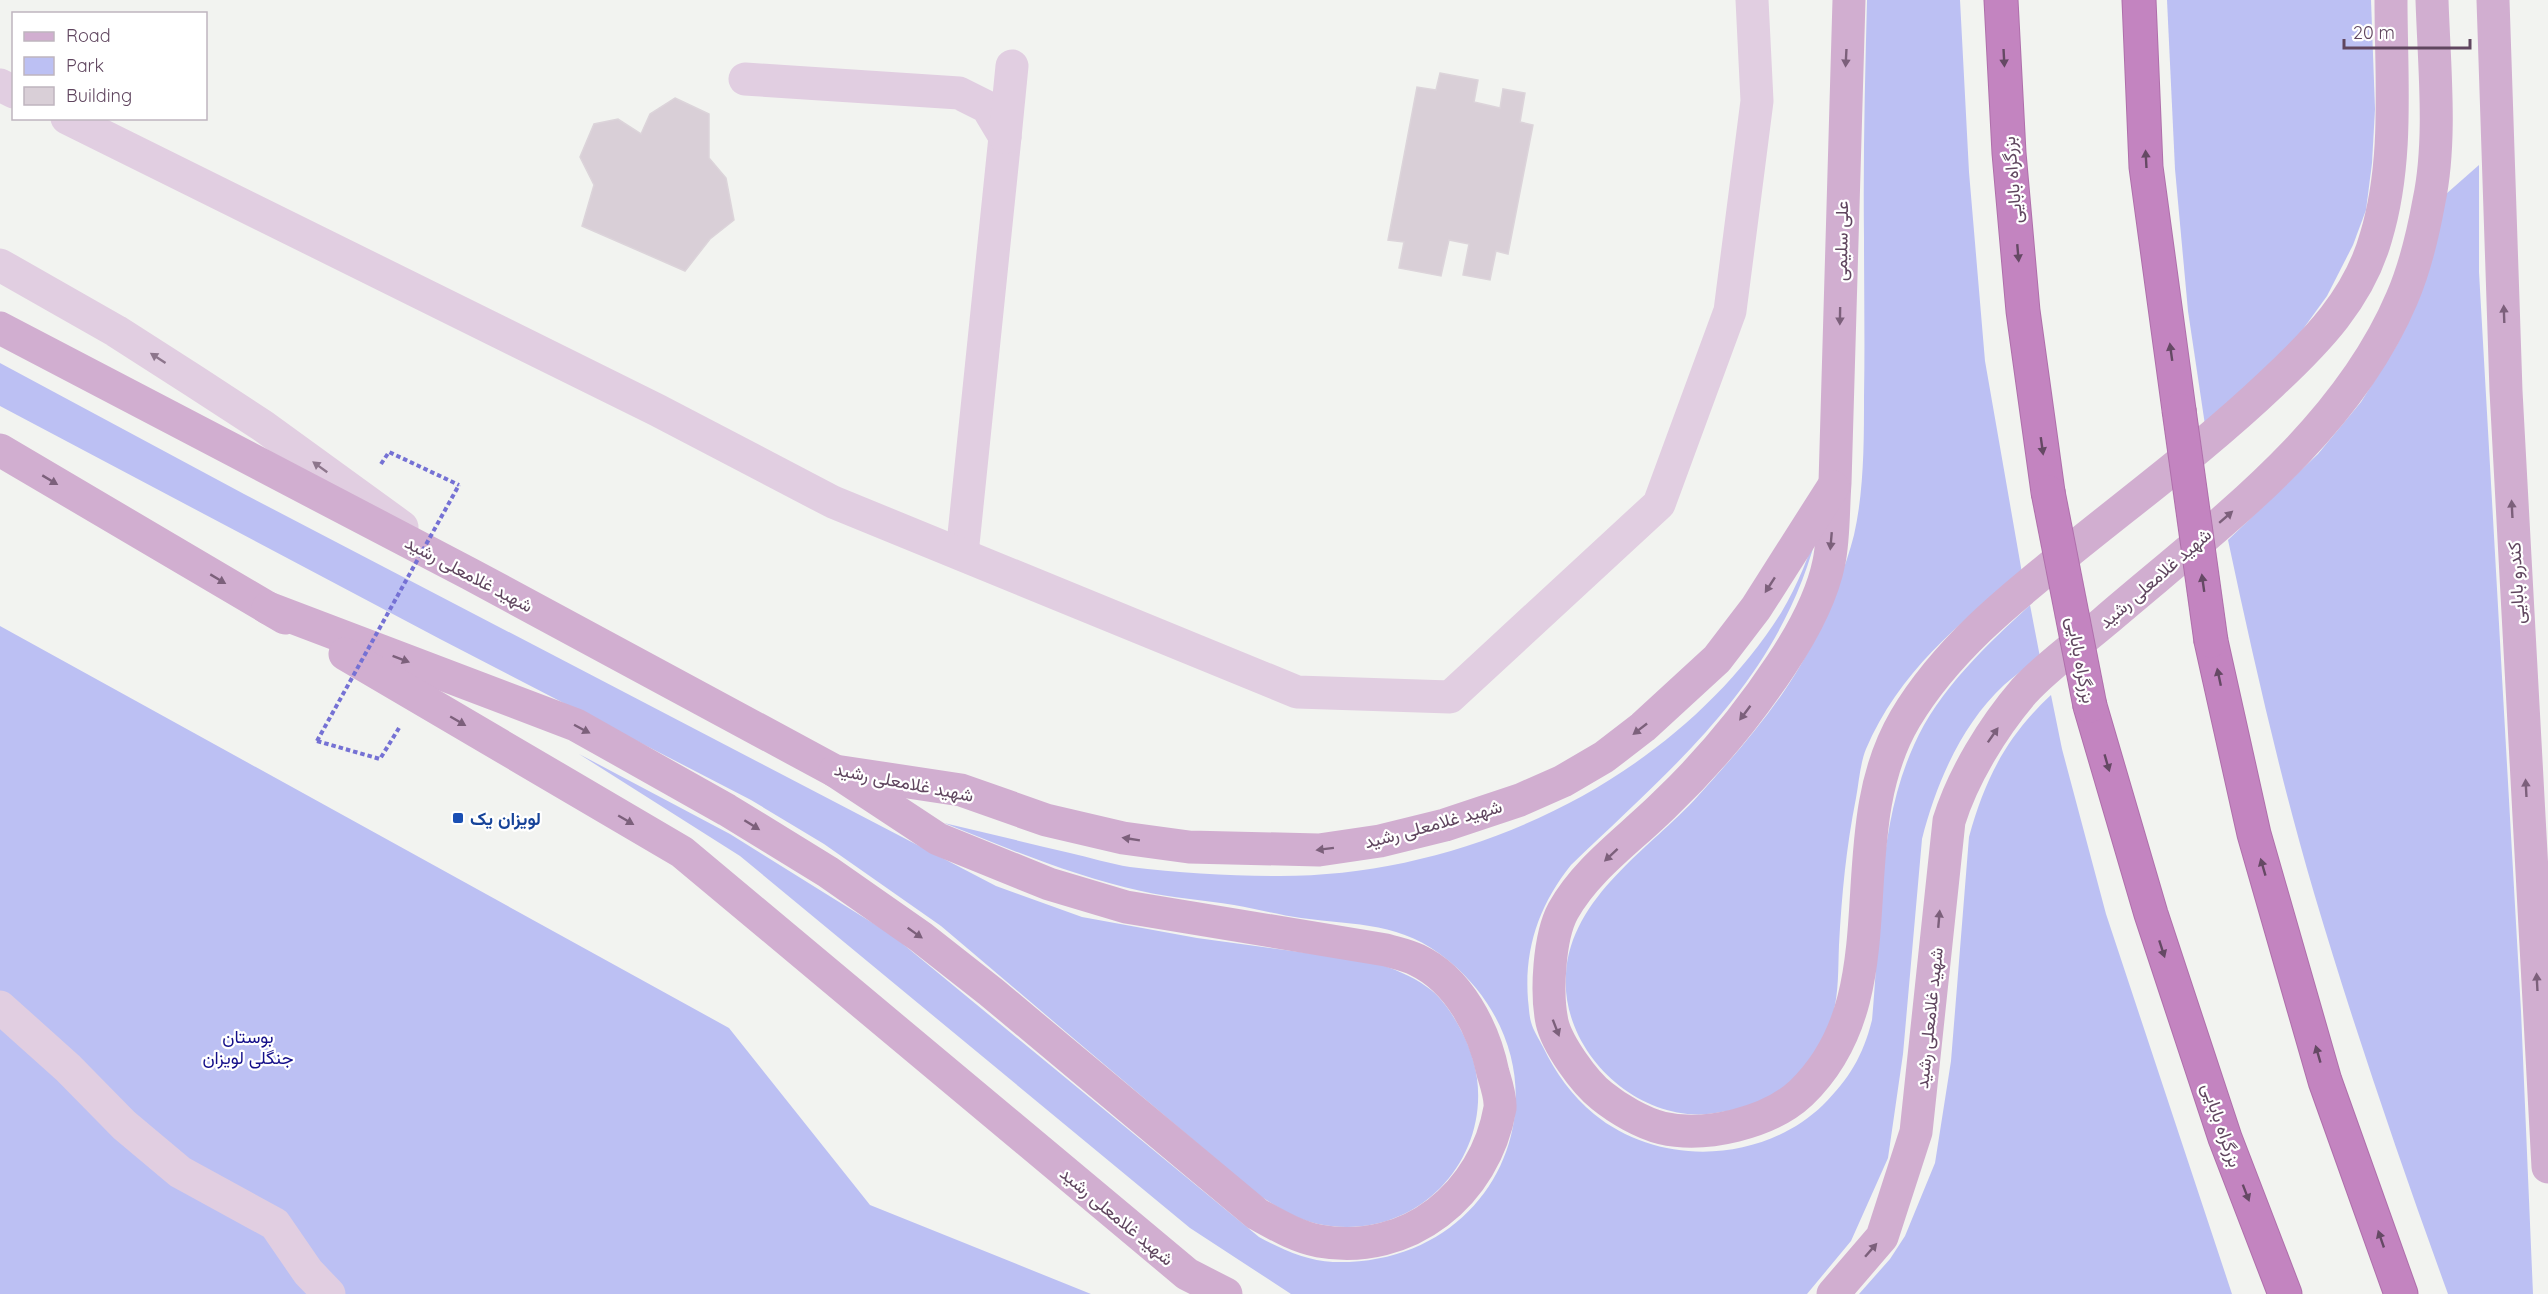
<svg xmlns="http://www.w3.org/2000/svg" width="2548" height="1294" font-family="Quicksand,Vazirmatn,sans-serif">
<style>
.green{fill:#bcc0f3}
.building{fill:#d9cfd7;stroke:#dcd4da;stroke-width:1.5}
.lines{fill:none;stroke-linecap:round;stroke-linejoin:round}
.highway-casing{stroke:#af6fab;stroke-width:35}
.path{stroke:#7571d4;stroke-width:4;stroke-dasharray:4.5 3;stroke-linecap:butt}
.minor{stroke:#e1cee1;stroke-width:33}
.major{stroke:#d1aed0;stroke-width:33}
.highway{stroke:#c384c0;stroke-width:33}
.highway-bridge-casing{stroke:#af6fab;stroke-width:35;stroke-linecap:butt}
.path-bridge{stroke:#7571d4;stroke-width:4;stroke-dasharray:4.5 3;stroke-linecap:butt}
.highway-bridge{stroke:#c384c0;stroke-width:33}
.oneway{fill:#7c607b}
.oneway2{fill:#654964}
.oneway3{fill:#8d768c}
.transit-dot{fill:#1a4fb4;stroke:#fff;stroke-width:2}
.labels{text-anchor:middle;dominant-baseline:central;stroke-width:4.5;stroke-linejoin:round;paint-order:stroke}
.street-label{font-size:18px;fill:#60465f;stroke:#fff}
.transit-label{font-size:18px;font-weight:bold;fill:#164399;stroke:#fff;text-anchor:start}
.park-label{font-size:18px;fill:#140f89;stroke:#fff}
</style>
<rect width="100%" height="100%" fill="#f2f3f0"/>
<!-- green -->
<g class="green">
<path d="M 1867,0 L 1960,0 L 1969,172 L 1985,361 L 2022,573 C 1959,622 1898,674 1866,749 C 1860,764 1859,782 1856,798 C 1846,849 1842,892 1839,945 C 1838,968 1839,992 1833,1014 C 1824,1046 1792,1091 1760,1104 C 1749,1109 1733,1110 1721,1112 C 1643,1129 1560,1054 1566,974 C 1571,896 1650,849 1698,796 C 1745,744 1791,692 1820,628 C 1833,599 1846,566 1854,535 C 1864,491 1864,442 1864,397 C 1865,344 1864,291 1864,238 C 1863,159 1865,79 1867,0 Z"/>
<path d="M 2167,0 L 2371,0 L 2375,109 L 2372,163 L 2366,210 L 2353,245 L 2327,296 L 2290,347 L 2205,425 L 2188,311 L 2175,169 Z"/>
<path d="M 2479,165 L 2479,272 L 2521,1011 L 2533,1294 L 2448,1294 C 2400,1162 2354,1028 2314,893 C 2280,777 2253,658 2228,540 L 2318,454 L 2361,402 L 2397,345 L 2409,319 L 2446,194 Z"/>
<path d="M 0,363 L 244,494 L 996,886 L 1082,917 L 1197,938 L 1374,962 C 1393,969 1411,975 1427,987 C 1442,997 1453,1015 1461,1030 C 1516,1131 1431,1247 1318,1224 C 1295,1219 1276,1206 1257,1194 L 941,926 L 824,844 L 751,800 L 440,639 L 0,406 Z"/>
<path d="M 1820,522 C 1784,677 1679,761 1571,865 C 1539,905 1524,949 1528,1000 C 1529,1007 1529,1015 1531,1022 C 1533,1030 1539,1039 1543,1047 C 1555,1072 1572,1096 1594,1114 C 1660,1168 1763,1163 1823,1105 C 1849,1079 1863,1056 1872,1020 C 1881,931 1876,828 1914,745 C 1939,689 1986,646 2030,605 L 2040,657 C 2028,666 2015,675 2004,685 C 1961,725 1936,784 1922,839 L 1903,1054 L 1888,1158 L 1851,1241 L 1807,1294 L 1291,1294 L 1190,1228 L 740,856 L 579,754 L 730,834 L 892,935 L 1259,1237 C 1281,1249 1307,1261 1333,1262 C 1506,1267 1580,1071 1449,961 C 1401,921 1358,926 1301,918 C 1279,915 1257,909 1234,905 C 1204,900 1172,898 1141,891 C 1073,876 1009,849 944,823 C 986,833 1028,843 1070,853 C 1089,857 1110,864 1130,867 C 1179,873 1230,876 1280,876 C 1472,876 1677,777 1781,613 C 1798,585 1810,553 1820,522 Z"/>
<path d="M 0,626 L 729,1028 L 870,1205 L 1091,1294 L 0,1294 Z"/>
<path d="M 2051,695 L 2062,749 L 2106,914 L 2232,1294 L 1859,1294 L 1890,1259 L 1905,1236 L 1935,1163 L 1951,1061 L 1969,837 C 1985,779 2006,737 2051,695 Z"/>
</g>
<!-- building -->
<g class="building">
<path d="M 1440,73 L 1478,80 L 1474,102 L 1500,108 L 1503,89 L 1525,93 L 1520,122 L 1533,125 L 1508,254 L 1496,251 L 1490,280 L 1463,275 L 1469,244 L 1449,240 L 1441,276 L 1399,268 L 1404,242 L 1388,240 L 1417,87 L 1436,90 Z"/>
<path d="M 675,98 L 709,114 L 709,158 L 726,178 L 734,220 L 710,239 L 685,271 L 582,226 L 594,185 L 580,157 L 594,124 L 618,119 L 641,134 L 650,114 Z"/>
</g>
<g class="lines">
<defs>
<g id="highway">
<path d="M 2001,0 L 2009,153 L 2023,311 L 2048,492"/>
<path d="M 2139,0 L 2146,167 L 2179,410"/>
<path d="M 2211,641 L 2254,834 L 2325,1081 L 2401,1294"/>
<path d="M 2090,706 L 2151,914 L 2225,1138 L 2285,1294"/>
</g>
</defs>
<!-- highway casing -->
<use href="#highway" class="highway-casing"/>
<!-- path -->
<g class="path">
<path d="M 381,464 L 389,452 L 459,485"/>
<path d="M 317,741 L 380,759 L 399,728"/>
</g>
<!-- minor -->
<g class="minor">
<path d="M 745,79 L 959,93 L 987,107 L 1005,137 L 962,554"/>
<path d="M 0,85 L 14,92"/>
<path d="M 67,118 L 657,410 L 833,502 L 1297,692 L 1450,697 L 1659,504 L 1730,311 L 1757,101 L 1752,0"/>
<path d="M 1005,137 L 1012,66"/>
<path d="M 0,265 L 116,331 L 194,381 L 263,426 L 402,527"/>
<path d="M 0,1007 L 68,1068 L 124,1125 L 180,1172 L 275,1224 L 308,1272 L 329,1294"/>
</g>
<!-- major -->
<g class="major">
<path d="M 1849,0 L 1835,483 C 1833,509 1834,537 1829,562 C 1822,597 1801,635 1781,665 C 1748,715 1708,763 1665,804 C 1631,838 1587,868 1563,911 C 1549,937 1546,993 1552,1022 C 1557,1044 1584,1082 1602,1096 C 1618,1109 1642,1123 1662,1128 C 1705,1138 1769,1123 1801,1093 C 1904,994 1835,838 1905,719 C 1946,650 2010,599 2071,550 C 2139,495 2209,443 2272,383 C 2317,341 2359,298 2376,237 C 2399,161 2391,78 2391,0"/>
<path d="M 2493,0 L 2506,391 L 2548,1167"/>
<path d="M 0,328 L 470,574 L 835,771 L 961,790 L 1046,820 L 1123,838 L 1189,847 L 1319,850 L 1380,841 L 1445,825 L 1520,800 L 1563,781 L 1604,757 L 1643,727 L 1717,659 L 1756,608 L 1833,487"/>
<path d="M 0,450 L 285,618"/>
<path d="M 268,608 L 576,725 L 727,810 L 828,872 L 921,937 L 991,992 L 1257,1214 C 1277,1225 1297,1237 1319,1241 C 1409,1257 1485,1194 1500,1108 C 1501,1098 1496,1083 1493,1073 C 1484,1029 1459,980 1417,960 C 1407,955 1396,953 1386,950 L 1126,907 L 1049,884 L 938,839 L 835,771"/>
<path d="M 345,654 L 682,852 L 1187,1274 L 1226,1294"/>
<path d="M 1833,1294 L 1882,1237 L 1916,1132 L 1949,821 C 1963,776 1993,727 2024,691 C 2047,666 2078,644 2104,622 C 2213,528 2344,435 2402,298 C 2415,268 2423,234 2429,201 C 2442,139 2434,64 2432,0"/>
</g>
<!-- highway -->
<use href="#highway" class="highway"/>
<defs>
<g id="highway-bridge">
<path d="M 2179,410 L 2211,641"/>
<path d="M 2048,492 L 2090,706"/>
</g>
</defs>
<!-- highway-bridge casing -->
<use href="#highway-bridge" class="highway-bridge-casing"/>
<!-- path-bridge -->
<path class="path-bridge" d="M 317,741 L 459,485"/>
<!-- highway-bridge -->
<use href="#highway-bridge" class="highway-bridge"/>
</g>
<!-- one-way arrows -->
<defs><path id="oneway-solid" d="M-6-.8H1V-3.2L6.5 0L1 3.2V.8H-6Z" transform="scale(1.5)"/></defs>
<g class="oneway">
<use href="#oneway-solid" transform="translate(1846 58) rotate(93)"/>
<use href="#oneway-solid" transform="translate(2504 314) rotate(-92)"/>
<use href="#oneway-solid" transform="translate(1840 316) rotate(91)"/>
<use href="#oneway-solid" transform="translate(50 480) rotate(31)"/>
<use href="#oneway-solid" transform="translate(2512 509) rotate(-93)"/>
<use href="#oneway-solid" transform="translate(2226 517) rotate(-41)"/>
<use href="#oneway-solid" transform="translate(1831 541) rotate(95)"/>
<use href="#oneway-solid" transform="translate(218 579) rotate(31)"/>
<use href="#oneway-solid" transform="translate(1770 585) rotate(123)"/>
<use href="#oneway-solid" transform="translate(401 659) rotate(21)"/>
<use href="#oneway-solid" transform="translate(1745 713) rotate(127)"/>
<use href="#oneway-solid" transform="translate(458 721) rotate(30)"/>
<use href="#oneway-solid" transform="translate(582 729) rotate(28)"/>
<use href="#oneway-solid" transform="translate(1640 729) rotate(142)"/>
<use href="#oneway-solid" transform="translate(1993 735) rotate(-55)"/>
<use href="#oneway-solid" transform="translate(2526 788) rotate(-93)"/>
<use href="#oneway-solid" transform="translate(626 820) rotate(30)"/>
<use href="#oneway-solid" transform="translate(752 825) rotate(32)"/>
<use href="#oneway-solid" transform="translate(1131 839) rotate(-171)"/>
<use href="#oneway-solid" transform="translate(1325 849) rotate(173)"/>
<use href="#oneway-solid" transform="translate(1611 855) rotate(137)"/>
<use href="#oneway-solid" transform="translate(1939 919) rotate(-85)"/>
<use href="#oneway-solid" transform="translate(915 933) rotate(35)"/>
<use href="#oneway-solid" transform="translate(2537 982) rotate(-93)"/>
<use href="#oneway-solid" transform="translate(1556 1028) rotate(69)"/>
<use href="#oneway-solid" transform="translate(1871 1250) rotate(-49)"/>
</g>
<g class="oneway2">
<use href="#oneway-solid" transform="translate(2004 58) rotate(87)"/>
<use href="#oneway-solid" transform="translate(2146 159) rotate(-93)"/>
<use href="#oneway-solid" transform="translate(2018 253) rotate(85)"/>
<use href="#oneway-solid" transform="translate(2171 352) rotate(-98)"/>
<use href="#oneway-solid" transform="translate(2042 446) rotate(82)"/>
<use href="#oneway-solid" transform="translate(2203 583) rotate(-98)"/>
<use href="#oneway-solid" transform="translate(2219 677) rotate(-102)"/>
<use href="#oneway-solid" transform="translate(2107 763) rotate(74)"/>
<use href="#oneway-solid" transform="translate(2263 867) rotate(-106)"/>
<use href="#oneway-solid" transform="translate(2162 949) rotate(72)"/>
<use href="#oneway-solid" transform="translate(2318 1054) rotate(-106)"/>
<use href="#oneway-solid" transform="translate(2246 1193) rotate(69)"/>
<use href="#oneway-solid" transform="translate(2381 1239) rotate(-109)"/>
</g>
<g class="oneway3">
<use href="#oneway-solid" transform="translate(158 358) rotate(-147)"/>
<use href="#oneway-solid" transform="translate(320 467) rotate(-144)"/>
</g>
<!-- markers -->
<rect class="transit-dot" x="452" y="812" width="12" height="12" rx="3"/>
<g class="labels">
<!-- street labels -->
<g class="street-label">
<text transform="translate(2012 180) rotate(-95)">بزرگراه بابایی</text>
<text transform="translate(1841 241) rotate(-89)">علی سلیمی</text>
<text transform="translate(469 574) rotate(28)">شهید غلامعلی رشید</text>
<text transform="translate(2155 578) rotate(-41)">شهید غلامعلی رشید</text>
<text transform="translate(2516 583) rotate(-93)">کندرو بابایی</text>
<text transform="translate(2081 660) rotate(79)">بزرگراه بابایی</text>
<text transform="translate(904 782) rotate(11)">شهید غلامعلی رشید</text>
<text transform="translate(1433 824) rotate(-15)">شهید غلامعلی رشید</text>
<text transform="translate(1929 1018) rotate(-84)">شهید غلامعلی رشید</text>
<text transform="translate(2222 1125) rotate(71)">بزرگراه بابایی</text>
<text transform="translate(1117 1216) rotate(40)">شهید غلامعلی رشید</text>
</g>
<!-- transit labels -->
<g class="transit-label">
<text x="470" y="818">لویزان یک</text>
</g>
<!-- park labels -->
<g class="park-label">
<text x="248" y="1036">بوستان<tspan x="248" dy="21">جنگلی لویزان</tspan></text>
</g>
</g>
<!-- legend -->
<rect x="12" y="12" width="195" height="108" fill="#ffffff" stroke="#bfb5bf" stroke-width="1.5"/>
<rect x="24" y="32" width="30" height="9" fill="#d1aed0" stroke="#bfb5bf" stroke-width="1.5"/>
<text x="66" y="42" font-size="18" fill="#60465f">Road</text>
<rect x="24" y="57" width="30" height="18" fill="#bcc0f3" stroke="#bfb5bf" stroke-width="1.5"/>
<text x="66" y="72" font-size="18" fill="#60465f">Park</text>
<rect x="24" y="87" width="30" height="18" fill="#d9cfd7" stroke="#bfb5bf" stroke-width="1.5"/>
<text x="66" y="102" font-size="18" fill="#60465f">Building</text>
<!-- scale -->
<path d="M2344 39v9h126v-9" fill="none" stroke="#60465f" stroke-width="3"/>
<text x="2353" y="39" font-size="18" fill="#60465f" stroke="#ffffff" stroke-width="4.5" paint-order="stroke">20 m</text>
</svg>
